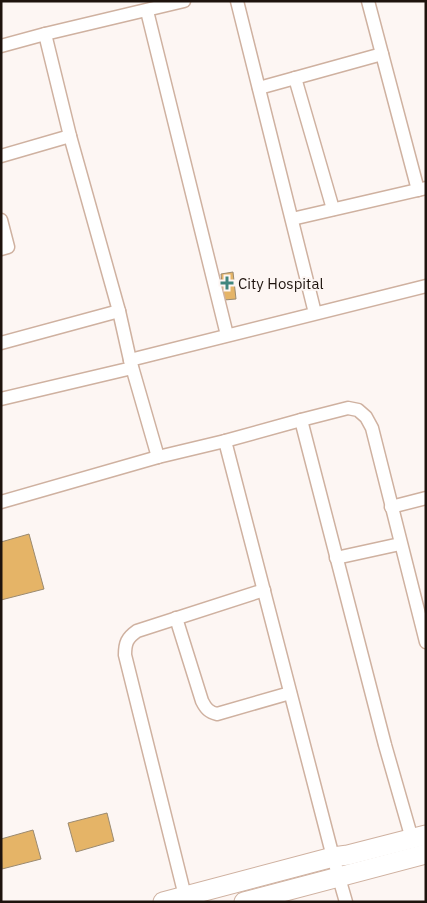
<svg xmlns="http://www.w3.org/2000/svg" width="427" height="903" viewBox="0 0 427 903" font-family="'IBM Plex Sans',sans-serif">
  <style>
    .building { fill: #e5b467; stroke: #9b8a70 }
    .lines { fill: none; stroke-linecap: round; stroke-linejoin: round }
    .street-casing { stroke: #cfb1a0; stroke-width: 15 }
    .secondary-casing { stroke: #cfb1a0; stroke-width: 21 }
    .street { stroke: #fff; stroke-width: 12 }
    .secondary { stroke: #fff; stroke-width: 19 }
    .poi-dot { fill: #40867e; stroke: #fdf6f3; stroke-width: 2 }
    .labels { text-anchor: middle; dominant-baseline: central; stroke-width: 4; stroke-linejoin: round; paint-order: stroke }
    .poi-label { font-size: 15px; fill: #1e130d; stroke: #fdf6f3; text-anchor: start }
  </style>
  <rect width="100%" height="100%" fill="#fdf6f3"/>
  <g class="building">
    <path d="M233,272l3,27 -12,1 -3,-26z"/>
    <path d="M29,534l15,55 -43,11v-58z"/>
    <path d="M107,813l7,28 -38,11 -8,-29z"/>
    <path d="M33,830l8,29 -39,10 -1,-30z"/>
  </g>
  <g class="lines">
    <g class="street-casing">
      <g id="street">
        <path d="M237,1l78,312"/>
        <path d="M368,1l50,189"/>
        <path d="M147,11l80,324"/>
        <path d="M45,34l25,102 49,175 11,49 28,97"/>
        <path d="M1,46l44,-12 139,-33"/>
        <path d="M295,78l38,131"/>
        <path d="M259,88l123,-34"/>
        <path d="M1,156l69,-20"/>
        <path d="M292,219l134,-31"/>
        <path d="M1,220l7,27 -7,2"/>
        <path d="M1,343l118,-32"/>
        <path d="M130,360l296,-74"/>
        <path d="M1,399l131,-31"/>
        <path d="M301,420l84,325 27,94"/>
        <path d="M225,441l108,416 13,45"/>
        <path d="M1,502l157,-45 67,-16 76,-21 47,-12 10,2 8,7 6,11 54,214"/>
        <path d="M391,507l35,-9"/>
        <path d="M336,558l64,-14"/>
        <path d="M176,618l26,83c4,8 7,11 15,13l73,-21"/>
        <path d="M185,896l-60,-241c0,-12 2,-17 12,-24l127,-41"/>
      </g>
    </g>
    <g class="secondary-casing">
      <g id="secondary">
        <path d="M163,902l170,-45 15,-2 78,-20"/>
        <path d="M244,902l182,-48"/>
      </g>
    </g>
    <use href="#street" class="street"/>
    <use href="#secondary" class="secondary"/>
  </g>
  <path class="poi-dot" d="M224.5 275.5h5v5h5v5h-5v5h-5v-5h-5v-5h5z"/>
  <g class="labels">
    <g class="poi-label">
      <text x="238" y="283">City Hospital</text>
    </g>
  </g>
  <rect width="427" height="903" fill="none" stroke="#1e130d" stroke-width="5"/>
</svg>
